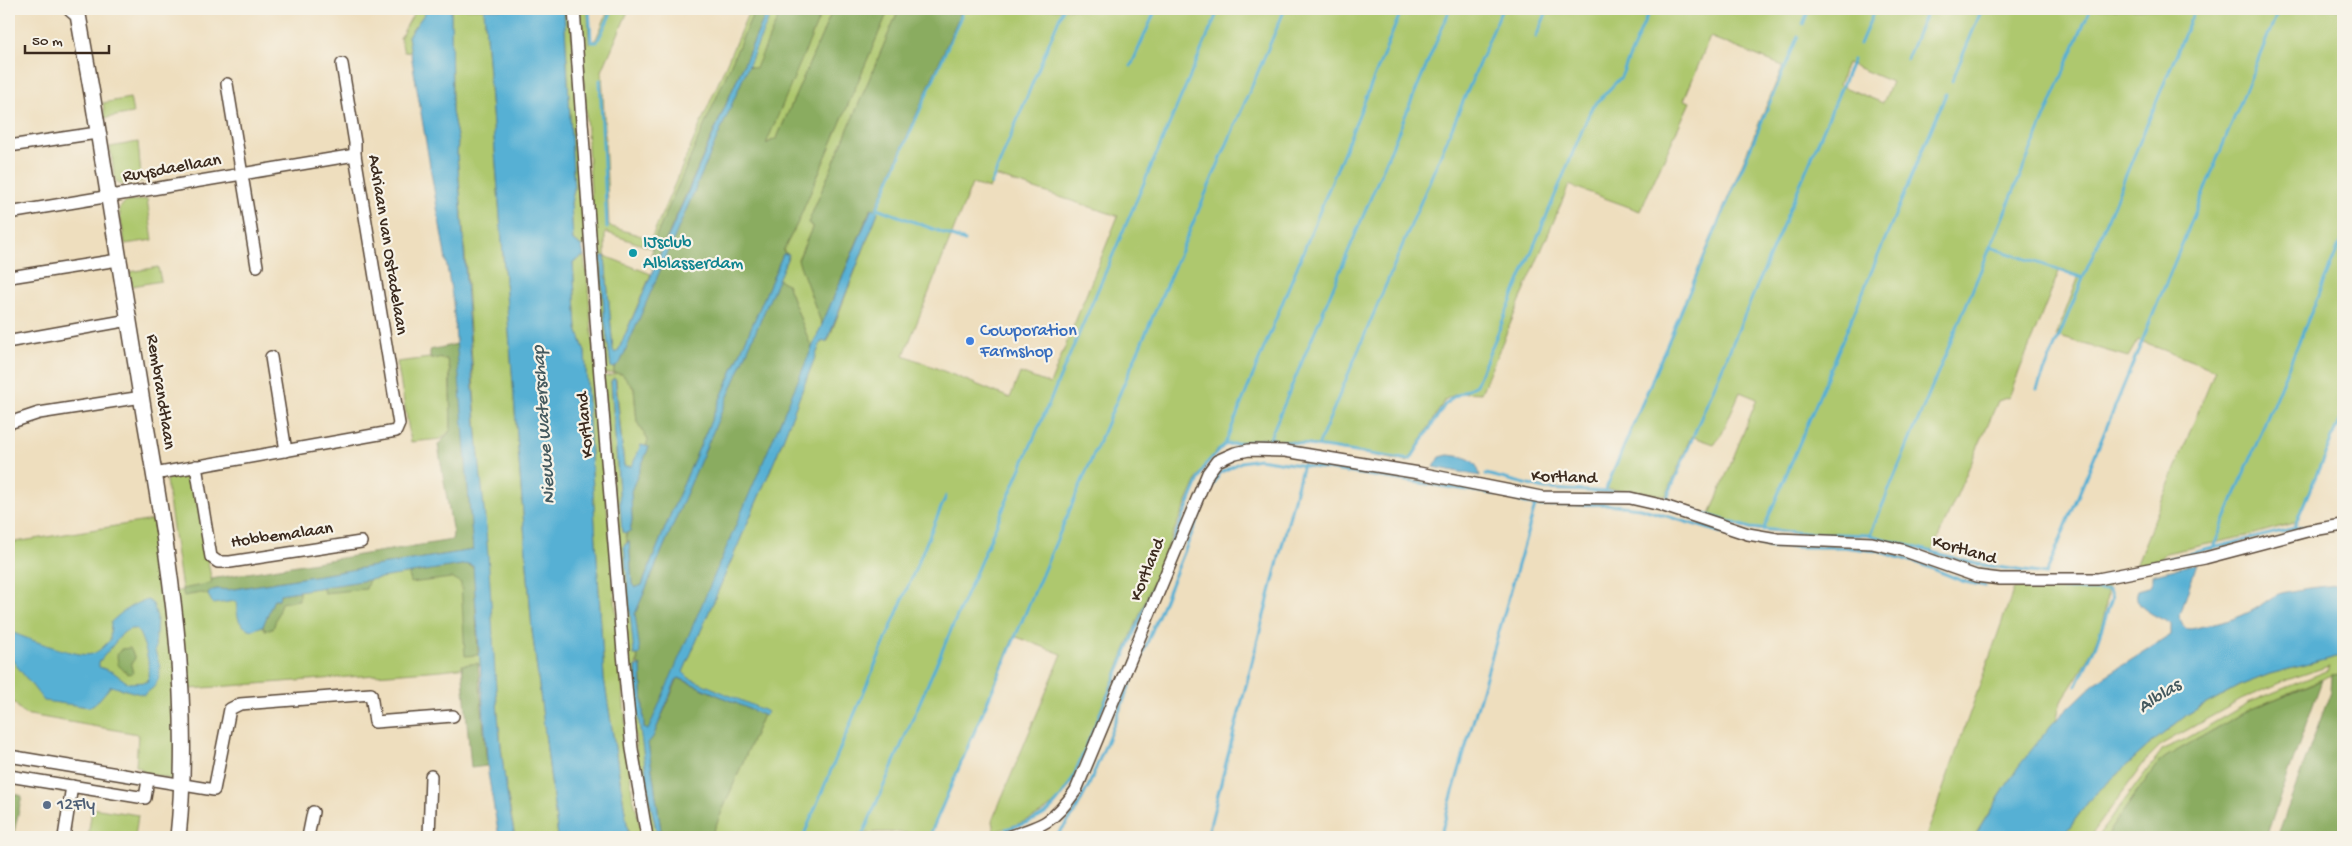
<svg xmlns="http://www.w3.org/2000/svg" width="2352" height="846" viewBox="0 0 2352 846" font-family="'Gochi Hand',sans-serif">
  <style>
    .green { fill: #aec86e; stroke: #747946; fill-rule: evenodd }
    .forest { fill: #8aac61; stroke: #626b40 }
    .water { fill: #56b0d4; stroke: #486d79; fill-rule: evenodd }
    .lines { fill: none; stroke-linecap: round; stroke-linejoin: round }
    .stream { stroke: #56b0d4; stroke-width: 3 }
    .minor-casing { stroke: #564536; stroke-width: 14 }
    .tertiary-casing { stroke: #564536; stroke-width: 18 }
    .minor { stroke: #fff; stroke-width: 11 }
    .tertiary { stroke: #fff; stroke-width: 15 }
    .culture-dot { fill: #0f9aa8; stroke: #f7f3e8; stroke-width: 2 }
    .shop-dot { fill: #3f7fe0; stroke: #f7f3e8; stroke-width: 2 }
    .service-dot { fill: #5c6f8a; stroke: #f7f3e8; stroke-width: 2 }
    .labels { text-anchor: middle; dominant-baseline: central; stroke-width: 4.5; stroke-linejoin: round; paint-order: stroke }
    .street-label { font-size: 18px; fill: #3b2a1e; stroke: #f7f3e8 }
    .culture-label { font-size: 18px; fill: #0d838f; stroke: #f7f3e8; text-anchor: start }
    .shop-label { font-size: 18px; fill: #366cbe; stroke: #f7f3e8; text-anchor: start }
    .service-label { font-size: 18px; fill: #4e5e75; stroke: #f7f3e8; text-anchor: start }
    .water-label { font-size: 19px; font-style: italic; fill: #44595e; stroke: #f7f3e8 }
  </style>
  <rect width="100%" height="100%" fill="#f7f3e8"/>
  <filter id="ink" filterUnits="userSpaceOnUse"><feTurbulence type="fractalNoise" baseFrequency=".02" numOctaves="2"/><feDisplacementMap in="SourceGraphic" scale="10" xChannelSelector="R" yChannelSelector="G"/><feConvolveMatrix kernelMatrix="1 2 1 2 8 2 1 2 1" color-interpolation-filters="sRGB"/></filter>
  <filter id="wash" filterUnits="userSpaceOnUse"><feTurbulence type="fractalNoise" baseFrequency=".0096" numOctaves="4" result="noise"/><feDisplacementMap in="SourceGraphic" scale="20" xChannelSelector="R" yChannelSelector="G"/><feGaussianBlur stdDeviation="1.12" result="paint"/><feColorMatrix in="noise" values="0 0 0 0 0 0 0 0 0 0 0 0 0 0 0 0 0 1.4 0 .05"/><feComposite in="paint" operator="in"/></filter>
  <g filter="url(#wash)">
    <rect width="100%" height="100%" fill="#eedebe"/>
    <g class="green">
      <path d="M416,9h9v4l-17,23 3,15 -7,1 -4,-14z"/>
      <path d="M451,9h33l48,621 26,207h-43l-11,-62 -11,-111 -52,6 -265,20 3,86 -5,-1 -1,5 -32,-9v-3l-5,-2 2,-32 -114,-20 -15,-17v-154l144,-23 12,74 31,-7 -14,2 -16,-109 3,-3 18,-5 5,3 20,108 274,-45c-13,-127 -17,-255 -29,-383l1,-14 -6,-29z"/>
      <path d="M564,9h6l15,205v30l-3,2 -9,-5 -2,-38 3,-14z"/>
      <path d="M579,9h9l1,35 7,-5 13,-30h20l-27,62 7,155 42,13 99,-230h5l-104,239 -46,-16v24l46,18 -33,77 -3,2 -2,-3 -8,-93 -4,-1 3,59 7,51 3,2v5l8,1 12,15 3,33 11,18 -2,6 -5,-1 -9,22 -8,-1 -8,-87 -3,-1 -2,3 11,151 4,1 1,9 -3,4 14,109c-7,29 1,61 5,91 3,31 7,61 15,91h-7l-14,-78 -34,-382 11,-2v-2l-11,1z"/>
      <path d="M773,9h9l-26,60 -8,-3z"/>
      <path d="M823,9h10l-56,129 -12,6z"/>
      <path d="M889,9h10l-91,214 5,3 -15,33 24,66 -10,24 -25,-65 -9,-5 11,-24 -6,-4 14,-27z"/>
      <path d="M962,9h1381v402l-46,111 -46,13 -85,18 -8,9 -22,3 79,-195 -77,-30 -10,17 -72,-21 23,-60 -19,-7 -51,128 -11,4 -66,151 -60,-16 -61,-1 -63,-6 -38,-14 47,-116 -17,-7 -19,43 -7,9 -23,-8 -25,60 -32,-6 -28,-1 177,-423 -73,-29 -26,63 6,2 -50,109 -71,-26 -88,208c-13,-1 -25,-1 -36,7l-37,62 -116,-21 -30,-3 -36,7 -10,6 -17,24 -22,49 -108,263c-22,29 -42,34 -75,45l-2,-11 70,-167 -48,-18 -84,199c-28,-2 -55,-6 -82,2h-137l52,-122 2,1 -76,-38 -6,-6 93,-215 45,-115 7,-1 50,-129 -3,-2zM1847,63l45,19 -9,21 -44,-18zM995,176l123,40 -68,168 -30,-11 -10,25 -106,-43 68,-171 17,5z"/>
      <path d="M130,98l3,15 -28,5 -2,-15z"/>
      <path d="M138,142l3,34 3,5 -23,4 -6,-5 -5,-33z"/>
      <path d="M147,199l6,41 -28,4 -6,-35 6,-7z"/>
      <path d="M584,256l4,29 41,477 3,31 11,44h-14l-25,-159 -19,-326 -8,-23 -4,-67z"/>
      <path d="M158,267l3,14 -29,5 -2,-14z"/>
      <path d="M430,358l17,1 2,2 2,69 -10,9 -30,3 -14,-80z"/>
      <path d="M2107,585c1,45 -21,79 -45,115 -4,7 -3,16 -7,21 -29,38 -57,75 -81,116h-48l88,-249 32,2z"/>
      <path d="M2343,655v19l-11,1 -83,35 -83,47 -8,7 -53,73h-8l66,-88 21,-9 64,-37 81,-33v-4l-42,14 -46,20 -79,44 -16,16 -56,77h-28l30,-40 56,-51 40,-32 51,-28 31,-12z"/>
      <path d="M92,808l46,7 -3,22h-47z"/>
    </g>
    <g class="forest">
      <path d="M755,9h13l-115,260 3,-13 -5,-2 2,-5 -2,-1z"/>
      <path d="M782,9h41l-57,135 11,-6 56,-129h56l-92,215 -14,27 4,3h-4l-112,259 -29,72 -7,3 -3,-4 -3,-43 -2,1 -1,-9 4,-2 2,-11 -1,-29 18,-44 -3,-1 2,-6 -11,-18 -3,-34 -12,-14 -8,-1v-5l7,-7 127,-295 8,2z"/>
      <path d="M899,9h63l-87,201 -4,-2 -49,117 -24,-65 15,-34 -5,-3z"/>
      <path d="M778,279l9,5 25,65 -161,377 -4,5 -3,-3 -3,-62 -3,-1 -3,-51z"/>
      <path d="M457,344l16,206 -245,40 -11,-1 -7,2 -2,4 -6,-2 -18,3 -2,-7 30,-6 -1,-4 241,-39 1,-6 -15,-89 13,-15 -1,-62 -3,-9 -17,-1v-8z"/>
      <path d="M468,564l6,5 4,86 -13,1 -4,-73 -9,-5 -42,5 -1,-10z"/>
      <path d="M369,579l-3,10 -42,4 -2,-6z"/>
      <path d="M299,591v9l-18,3 -8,26 -8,1 -2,-4 11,-27h5v-5z"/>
      <path d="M130,648l5,10 -4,7 2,8 -5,1 -10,-9 -1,-10 4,-6z"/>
      <path d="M478,663l9,103 -16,2 -9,-103z"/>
      <path d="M2343,674v163h-66l54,-146 1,-16z"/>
      <path d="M678,678l85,37 -52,122h-49l-14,-94 5,-6z"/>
      <path d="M2322,680l-56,157h-161l53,-74 8,-6 83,-47z"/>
      <path d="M9,792l13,4 -9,41h-4z"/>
    </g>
    <g class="water">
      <path d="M425,9h26l1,103 6,29 -1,14c7,78 10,156 16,234 4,56 11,111 15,166 7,95 7,189 27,282h-16l-11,-64 -15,-207 -5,-2 -188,30 -1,5h-5l-11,27 -11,4c-16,-5 -14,-14 -16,-29l-23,3 -5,-9 2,-4 7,-2 11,1 245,-40 -20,-248 -45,-266 17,-23z"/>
      <path d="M484,9h80l10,180 -3,14 2,38 9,5 2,10 -11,6 4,67 8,23 19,326 25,159h-71l-26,-207z"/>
      <path d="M768,9h5l-152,352 -7,7 -3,-1 -7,-52 -3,-59h4l8,94 2,3 3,-2z"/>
      <path d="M872,208l6,4 -51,129 -6,1 -45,115 -93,215 6,6 79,34 -3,4 -86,-38 -3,2 -23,57 -5,6 14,94h-4l-7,-30 -13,-91 -2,-50h5l3,62 4,2z"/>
      <path d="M783,254h6l-154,360 5,38 -1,3h-5l-10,-109 5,-5 3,43 3,4 7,-3 29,-72z"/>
      <path d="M615,378l9,88h8l9,-21 8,2 -18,44 1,29 -2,11 -4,2 -4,-1 -11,-151z"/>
      <path d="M1448,455c17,2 28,2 32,21l-46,-9 6,-10z"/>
      <path d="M2197,563l-17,52c2,19 10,14 24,11 18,-3 35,-8 51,-17 10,-6 16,-13 27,-16 20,-5 41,-6 61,-9v71l-73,19 -31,12 -51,28 -40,32 -56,51 -30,40h-88l44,-70 34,-43 44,-42 75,-47v-11c-11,-7 -41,-16 -33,-34l11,-3 3,-5v-7z"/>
      <path d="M148,600l5,4 4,13 -2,34 5,15 -1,12 -5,9 -10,8 -33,-9 -14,16 -8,5 -45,-6 -35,-45v-25c13,6 72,28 83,23 7,-2 13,-9 18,-14l1,-18c12,-11 22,-19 37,-22zM130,629h7c7,13 16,39 10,53l-19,1 -15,-11 -14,-5v-5l24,-29z"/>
    </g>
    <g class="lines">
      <g class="stream">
        <path d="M589,9l2,33h6l16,-33"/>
        <path d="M1803,24l6,-15"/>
        <path d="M1536,37l12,-28"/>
        <path d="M1860,44l15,-35"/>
        <path d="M1907,59l21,-50"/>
        <path d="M1131,66l25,-57"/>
        <path d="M600,80l7,148"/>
        <path d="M1952,81l30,-72"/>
        <path d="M991,184l72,-175"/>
        <path d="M877,208l88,33"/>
        <path d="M874,215l90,-206"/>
        <path d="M1990,247l93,31"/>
        <path d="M2037,389l158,-380"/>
        <path d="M1270,438l180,-429"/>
        <path d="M1282,441l128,19 34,-54 8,-8 24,-13 115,-276 30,-32 29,-68"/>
        <path d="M1225,444l177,-435"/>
        <path d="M1318,446l184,-437"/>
        <path d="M1486,474l59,15 91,4 114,35 54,5 66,2 106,29 70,10"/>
        <path d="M1605,491l193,-455"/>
        <path d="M1666,500l187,-440"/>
        <path d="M2294,527l49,-115"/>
        <path d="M1763,530l183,-436"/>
        <path d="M1870,535l220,-526"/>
        <path d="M2213,548l130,-312"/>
        <path d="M2151,563l152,-37"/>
        <path d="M2046,574l233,-565"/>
        <path d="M2035,589l74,1 3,8 -16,47 -20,41"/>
        <path d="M1006,829c38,-11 45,-14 66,-49l133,-315 19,-20 50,-6"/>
        <path d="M930,835l355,-826"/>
        <path d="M803,837l143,-341"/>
        <path d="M858,837l5,-3 356,-825"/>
        <path d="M1060,837l-2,-3 16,-20 15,-29 119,-291 12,-21 21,-11 18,-3 242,36 34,11 70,-2 35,4 129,39h74l34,4 44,13 44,18 20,4"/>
        <path d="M1207,837l96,-373"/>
        <path d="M1440,837l95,-331"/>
      </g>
    </g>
  </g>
  <g filter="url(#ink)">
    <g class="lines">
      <g class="minor-casing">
        <g id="minor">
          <path d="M574,9l26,367 24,288 8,85 15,88"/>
          <path d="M227,84l30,182"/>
          <path d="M9,146l88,-13"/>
          <path d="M9,213l346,-58"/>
          <path d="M10,277l108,-17"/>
          <path d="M12,341l117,-21"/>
          <path d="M271,357l15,94"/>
          <path d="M9,423l30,-10 103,-16"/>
          <path d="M196,466l15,91 7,5h12l131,-20"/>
          <path d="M154,474l242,-43 3,-7 -44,-269v-12l-13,-79"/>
          <path d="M9,756l205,34 16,-81 10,-5 131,-10 4,28 78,-6"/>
          <path d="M9,776l136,22 3,-18"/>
          <path d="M64,837l8,-51"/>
          <path d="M308,837l5,-25"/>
          <path d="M429,837l2,-61"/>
          <path d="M1007,837c36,-11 47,-15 69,-47l132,-317 9,-12 18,-8 14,-3 36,1 134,22 122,24 89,1 31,7 87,29 29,5 95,4 30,7 74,26 24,3h98l107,-21 102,-27 36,-6"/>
        </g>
      </g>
      <g class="tertiary-casing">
        <path id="tertiary" d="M71,9l7,6 14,79c18,107 35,214 52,320 24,140 49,281 34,423"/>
      </g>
      <use href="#minor" class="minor"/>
      <use href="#tertiary" class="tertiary"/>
    </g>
  </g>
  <circle class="culture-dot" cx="633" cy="253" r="5"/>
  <circle class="shop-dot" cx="970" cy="341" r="5"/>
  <circle class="service-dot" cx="47" cy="805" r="5"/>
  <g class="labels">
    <g class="street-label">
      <text transform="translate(172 169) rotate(-10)">Ruysdaellaan</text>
      <text transform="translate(387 245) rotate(81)">Adriaan van Ostadelaan</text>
      <text transform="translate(160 392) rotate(81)">Rembrandtlaan</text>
      <text transform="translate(586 425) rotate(-95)">Kortland</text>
      <text transform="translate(1564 478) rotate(2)">Kortland</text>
      <text transform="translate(282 536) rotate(-8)">Hobbemalaan</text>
      <text transform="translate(1964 551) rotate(16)">Kortland</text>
      <text transform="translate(1148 570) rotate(-68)">Kortland</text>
    </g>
    <g class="culture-label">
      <text x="643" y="243">IJsclub<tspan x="643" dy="21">Alblasserdam</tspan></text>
    </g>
    <g class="shop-label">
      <text x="980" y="331">Cowporation<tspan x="980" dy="21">Farmshop</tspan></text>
    </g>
    <g class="service-label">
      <text x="57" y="805">12Fly</text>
    </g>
    <g class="water-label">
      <text transform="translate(545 425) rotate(-94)">Nieuwe Waterschap</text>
      <text transform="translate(2160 697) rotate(-33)">Alblas</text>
    </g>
  </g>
  <rect width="2352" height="846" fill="none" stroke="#f7f3e8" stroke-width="30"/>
  <path d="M25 45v8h84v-8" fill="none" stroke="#3b2a1e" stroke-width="2.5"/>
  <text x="32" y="45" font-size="15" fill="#3b2a1e" stroke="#f7f3e8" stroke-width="4" paint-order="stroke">50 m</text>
</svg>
